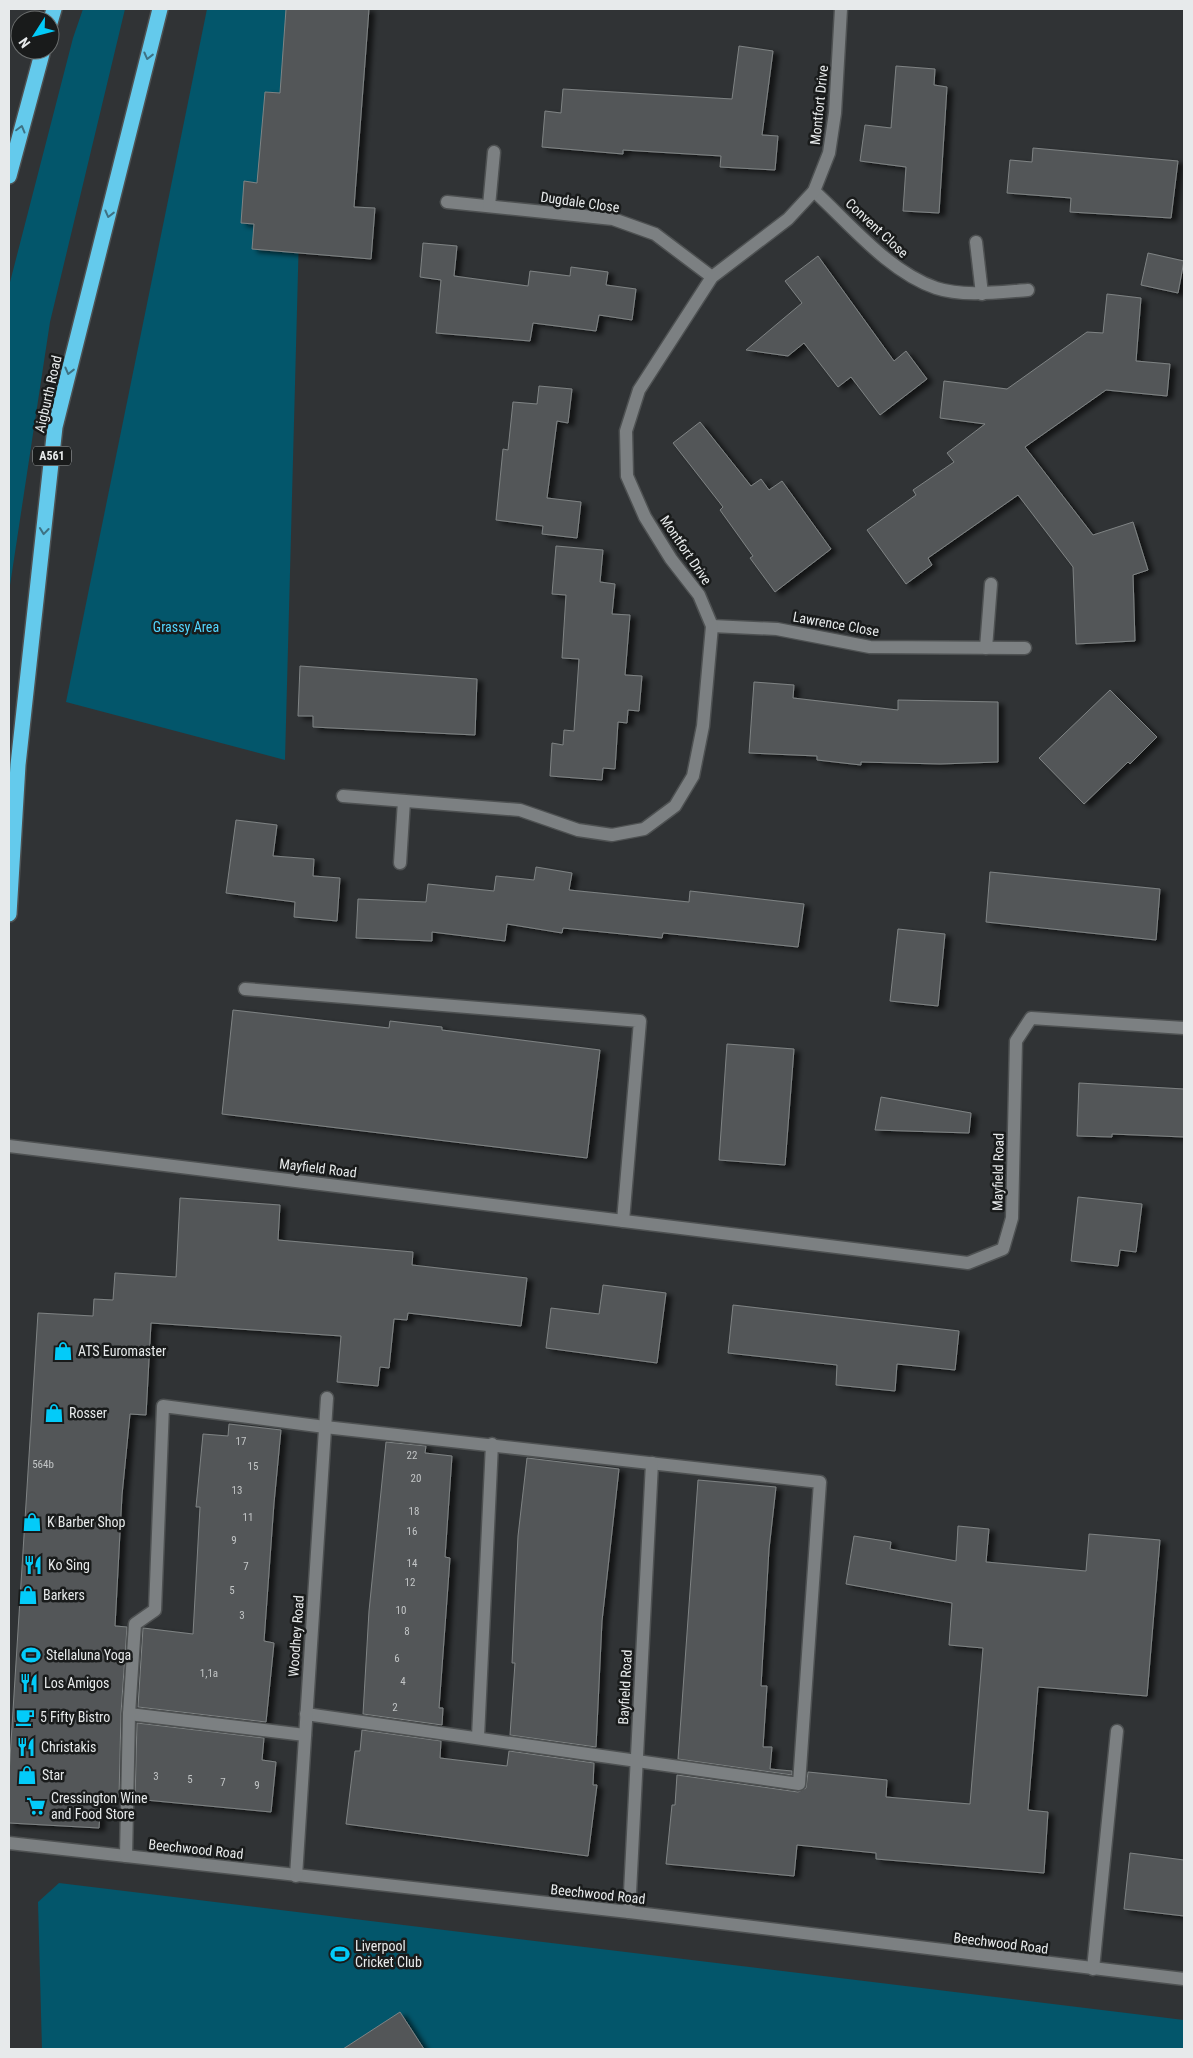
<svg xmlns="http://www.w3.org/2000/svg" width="1193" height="2058" viewBox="0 0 1193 2058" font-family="'Roboto Condensed',sans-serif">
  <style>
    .green { fill: #03566b }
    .building { fill: #535758; stroke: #7f8384; filter: url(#shadow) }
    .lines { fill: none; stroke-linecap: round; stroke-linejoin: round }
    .minor-casing { stroke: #4e5152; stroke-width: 15 }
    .highway-casing { stroke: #4e5152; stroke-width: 18 }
    .minor { stroke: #7c8082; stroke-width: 12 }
    .highway { stroke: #64caec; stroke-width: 15 }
    .oneway { stroke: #3e7284 }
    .labels { text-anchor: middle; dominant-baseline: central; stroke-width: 5; stroke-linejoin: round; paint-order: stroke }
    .number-label { font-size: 11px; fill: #c2c5c6 }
    .shield { fill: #191b1b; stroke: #a9acad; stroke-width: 1 }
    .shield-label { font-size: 12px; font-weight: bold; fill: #e7eaeb }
    .street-label { font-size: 14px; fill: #e7eaeb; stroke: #191b1b }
    .park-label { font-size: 14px; fill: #53d6ff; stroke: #191b1b }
    .poi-label { font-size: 14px; fill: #e7eaeb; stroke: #191b1b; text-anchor: start }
  </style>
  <defs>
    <filter id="shadow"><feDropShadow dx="5.5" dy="3" stdDeviation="2.5" flood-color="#0009"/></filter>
  </defs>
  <rect width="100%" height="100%" fill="#303335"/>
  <g class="green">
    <path d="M83,9h42l-75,313 -41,270v-306l64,-248z"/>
    <path d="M207,9h98l-20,751 -219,-58z"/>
    <path d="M59,1883l1125,137v29h-1142l-4,-147z"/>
  </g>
  <g class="building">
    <path d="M286,9h83l-15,198 21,1 -4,51 -119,-10 2,-25 -13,-1 3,-42 13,2 8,-91 15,1z"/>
    <path d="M739,46l34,5 -11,84 16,1 -3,34 -55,-3 1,-11 -98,-6v4l-81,-7 3,-36 16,2 2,-24 169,10z"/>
    <path d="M896,66l39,3 -1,16 13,2 -8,126 -36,-2 3,-44 -46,-6 5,-36 26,3z"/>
    <path d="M1033,148l145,13 -7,57 -101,-6 1,-14 -64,-5 3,-33 22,2z"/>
    <path d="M423,243l34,3 -3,30 74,10 2,-15 40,5 1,-9 37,5 -2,13 30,4 -4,31 -33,-5 -3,16 -63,-8 -3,18 -94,-8 5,-53 -21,-3z"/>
    <path d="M1148,253l36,8 -6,32 -37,-8z"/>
    <path d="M818,256l76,105 12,-10 21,28 -47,36 -29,-38 -13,10 -34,-44 -16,13 -42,-6 56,-47 -17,-22z"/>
    <path d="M1107,294l34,4 -5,63 34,3 -3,32 -61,-6 -81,57 68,88 40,-13 15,48 -15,5 2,66 -59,3 -3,-77 -55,-72 -90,63 4,7 -26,19 -39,-54 49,-35 -3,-5 41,-28 -7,-9 38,-29 -45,-6 4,-37 63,8 80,-57 16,1z"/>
    <path d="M539,386l33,3 -4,34 -11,-2 -10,77 34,4 -4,36 -35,-4 1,-8 -47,-6 7,-71 5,1 5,-48 24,2z"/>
    <path d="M700,422l51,64 10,-7 8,11 13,-9 49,68 -56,43 -25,-34 3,-2 -33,-46 3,-3 -50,-64z"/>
    <path d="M556,546l47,4 -3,32 15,2 -3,30 18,1 -5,60 17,1 -3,35 -11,-1 -1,13 -9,-1 -3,47 -12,-1 -1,12 -52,-4 2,-33 11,2 1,-15 10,1 5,-72 -17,-1 4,-63 -14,-1z"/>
    <path d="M300,666l177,13 -2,56 -162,-8v-11h-15z"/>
    <path d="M754,682l40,3 -1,13 105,12v-10l100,2v60l-58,2 -79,-2v3l-44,-5v-4l-68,-3z"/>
    <path d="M1110,690l47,47 -27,27 -2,-2 -44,42 -45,-46z"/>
    <path d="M236,820l41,5 -4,31 41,3 -1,17 27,2 -3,43 -43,-4 1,-15 -69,-9z"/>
    <path d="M536,867l36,6 -3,17 120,12 1,-11 114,13 -6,43 -135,-14 -1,5 -99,-10 -1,5 -55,-9 -2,17 -73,-9v9l-76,-3 2,-39 68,3 2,-18 66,7 2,-15 38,4z"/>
    <path d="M990,872l170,17 -4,51 -170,-18z"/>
    <path d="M898,929l47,5 -7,72 -48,-5z"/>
    <path d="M233,1010l156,18 1,-7 25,3 27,3v3l158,20 -13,108 -365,-44z"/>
    <path d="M727,1044l67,5 -9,116 -66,-5z"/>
    <path d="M1079,1083l105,6v48l-72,-3v3l-35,-1z"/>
    <path d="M881,1097l90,16 -2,20 -94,-3z"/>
    <path d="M1078,1197l64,7 -6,48 -16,-2 -2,16 -47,-5z"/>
    <path d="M180,1198l100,7 -2,35 135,12 -1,13 115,13 -6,48 -113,-13 -1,7 -13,-1 -5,49 -9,-1 -2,19 -41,-4 4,-46 -190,-13 -5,92 -16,-1 -8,81 -7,131 12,1 -6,86 -2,84 -18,-1 -2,32 -90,-5v-49l29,-461 55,3 1,-17 19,1 2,-27 61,4z"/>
    <path d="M603,1285l63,8 -9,70 -111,-15 5,-40 48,6z"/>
    <path d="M733,1305l226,26 -4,39 -58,-6 -2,27 -59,-6 1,-20 -109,-12z"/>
    <path d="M229,1424l52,6 -7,73 -10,138 10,2 -8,79 -128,-15 5,-79 50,6 7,-127h-4l7,-73 25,2z"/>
    <path d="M386,1442l40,4 -1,7 27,3 -7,101 5,1 -11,150h4l-1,17 -79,-11 6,-103z"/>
    <path d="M527,1458l92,11 -17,152 -6,126 -86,-12 5,-72h-3l6,-127z"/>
    <path d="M698,1480l78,7 -7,62 -8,137h6l-4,61h9l-2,22 22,2v4l-114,-16z"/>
    <path d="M958,1526l31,3 -3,33 100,9 3,-37 71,6 -13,156 -109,-9 -10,123 20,2 -4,61 -168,-14v-6l-79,-8 -3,31 -128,-12 6,-59h3l2,-30 121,17 8,-4 2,-16 79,8 -1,17 84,7 13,-156 -34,-3 3,-42 -106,-19 8,-48 37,6 -1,7 66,12z"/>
    <path d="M137,1723l127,15 -2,22 14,2 -5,50 -136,-13z"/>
    <path d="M362,1730l79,11 -1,17 67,8 2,-15 85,12 -1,22h4l-9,71 -242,-32 9,-73h5z"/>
    <path d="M1130,1853l54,7v56l-60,-7z"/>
    <path d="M400,2012l24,37h-81z"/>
  </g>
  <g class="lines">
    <g class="minor-casing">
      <g id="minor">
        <path d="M814,191c36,33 75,81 122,97 27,9 64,4 92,2"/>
        <path d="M447,202l166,17 42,15 57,43"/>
        <path d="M489,206l5,-54"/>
        <path d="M976,242l6,52"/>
        <path d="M712,626l65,3 93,18 155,1"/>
        <path d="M986,648l5,-64"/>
        <path d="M343,796l177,14 58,20 34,5 32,-6 31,-23 18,-30 10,-50 9,-100 -13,-31 -28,-36 -26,-42 -18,-41 -1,-45 13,-41 73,-113 76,-58 26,-28 15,-38 6,-40 6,-104"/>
        <path d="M400,863l4,-62"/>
        <path d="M245,989l395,32 -17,200"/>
        <path d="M9,1146l959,117 35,-14 9,-31 4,-177 15,-23 153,10"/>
        <path d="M129,1714l176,21"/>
        <path d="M478,1737l14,-293"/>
        <path d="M9,1843l620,69 555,67"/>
        <path d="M126,1856l3,-142 6,-90 20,-14 8,-204 162,21 495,55 -21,302 -493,-70"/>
        <path d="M296,1876l31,-478"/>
        <path d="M629,1912l23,-449"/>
        <path d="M1093,1969l24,-238"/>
      </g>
    </g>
    <g class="highway-casing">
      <g id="highway">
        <path d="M50,23l4,-14"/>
        <path d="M9,176l34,-126"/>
        <path d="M9,914l9,-149 37,-338 105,-418"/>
      </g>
    </g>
    <use href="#minor" class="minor"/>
    <use href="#highway" class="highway"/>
  </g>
  <defs><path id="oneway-chevron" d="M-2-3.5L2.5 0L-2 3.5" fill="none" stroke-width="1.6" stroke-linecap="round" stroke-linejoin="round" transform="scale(1.25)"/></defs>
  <g class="oneway">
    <use href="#oneway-chevron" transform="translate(148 56) rotate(104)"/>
    <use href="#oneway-chevron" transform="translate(21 129) rotate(-75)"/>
    <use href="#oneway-chevron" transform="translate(109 214) rotate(104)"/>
    <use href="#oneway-chevron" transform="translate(69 371) rotate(104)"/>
    <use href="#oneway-chevron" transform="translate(44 531) rotate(96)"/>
  </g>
  <defs>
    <g id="shop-bare" transform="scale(1.5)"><path d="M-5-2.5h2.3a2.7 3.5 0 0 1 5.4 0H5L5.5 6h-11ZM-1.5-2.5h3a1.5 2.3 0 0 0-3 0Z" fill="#03cbf9" stroke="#191b1b" stroke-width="2.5" paint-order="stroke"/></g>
    <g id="restaurant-bare" transform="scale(1.5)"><path d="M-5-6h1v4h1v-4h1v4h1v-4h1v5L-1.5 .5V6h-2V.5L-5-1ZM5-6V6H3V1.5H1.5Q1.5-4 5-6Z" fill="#03cbf9" stroke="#191b1b" stroke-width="2.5" paint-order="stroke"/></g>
    <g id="stadium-bare" transform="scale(1.5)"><path d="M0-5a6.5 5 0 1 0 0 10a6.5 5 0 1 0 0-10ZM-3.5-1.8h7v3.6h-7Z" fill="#03cbf9" stroke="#191b1b" stroke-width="2.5" paint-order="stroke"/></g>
    <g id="cafe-bare" transform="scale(1.5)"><path d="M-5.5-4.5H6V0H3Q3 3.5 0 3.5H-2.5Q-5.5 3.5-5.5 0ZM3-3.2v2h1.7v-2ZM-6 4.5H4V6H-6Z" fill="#03cbf9" stroke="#191b1b" stroke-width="2.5" paint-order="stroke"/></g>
    <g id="supermarket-bare" transform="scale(1.5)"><path d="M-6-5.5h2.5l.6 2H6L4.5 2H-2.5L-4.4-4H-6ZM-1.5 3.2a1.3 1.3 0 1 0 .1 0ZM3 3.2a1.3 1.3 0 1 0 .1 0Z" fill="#03cbf9" stroke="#191b1b" stroke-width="2.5" paint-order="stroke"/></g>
  </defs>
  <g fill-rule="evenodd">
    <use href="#shop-bare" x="63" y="1351"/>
    <use href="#shop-bare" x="54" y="1413"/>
    <use href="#shop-bare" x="32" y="1522"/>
    <use href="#restaurant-bare" x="33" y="1565"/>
    <use href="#shop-bare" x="28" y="1595"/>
    <use href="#stadium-bare" x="31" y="1655"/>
    <use href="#restaurant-bare" x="29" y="1683"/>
    <use href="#cafe-bare" x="25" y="1717"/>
    <use href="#restaurant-bare" x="26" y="1747"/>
    <use href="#shop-bare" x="27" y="1775"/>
    <use href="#supermarket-bare" x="36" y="1806"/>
    <use href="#stadium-bare" x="340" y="1954"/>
  </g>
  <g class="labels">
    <g class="number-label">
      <text x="241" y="1441">17</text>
      <text x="412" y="1455">22</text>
      <text x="43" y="1464">564b</text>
      <text x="253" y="1466">15</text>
      <text x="416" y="1478">20</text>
      <text x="237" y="1490">13</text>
      <text x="414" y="1511">18</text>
      <text x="248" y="1517">11</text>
      <text x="412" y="1531">16</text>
      <text x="234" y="1540">9</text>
      <text x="412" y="1563">14</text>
      <text x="246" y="1566">7</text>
      <text x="410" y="1582">12</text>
      <text x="232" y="1590">5</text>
      <text x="401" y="1610">10</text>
      <text x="242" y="1615">3</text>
      <text x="407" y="1631">8</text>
      <text x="397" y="1658">6</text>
      <text x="209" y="1673">1,1a</text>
      <text x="403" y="1681">4</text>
      <text x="395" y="1707">2</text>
      <text x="156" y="1776">3</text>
      <text x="190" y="1779">5</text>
      <text x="223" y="1782">7</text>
      <text x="257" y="1785">9</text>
    </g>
    <rect class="shield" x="33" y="446.5" width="38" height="19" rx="4"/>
    <g class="shield-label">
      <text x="52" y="456">A561</text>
    </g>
    <g class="street-label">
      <text transform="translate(819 105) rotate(-84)">Montfort Drive</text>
      <text transform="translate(580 202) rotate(8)">Dugdale Close</text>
      <text transform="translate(877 228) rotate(43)">Convent Close</text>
      <text transform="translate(48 394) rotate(-77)">Aigburth Road</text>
      <text transform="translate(686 550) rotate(56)">Montfort Drive</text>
      <text transform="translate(836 624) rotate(10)">Lawrence Close</text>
      <text transform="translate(318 1168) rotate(7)">Mayfield Road</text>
      <text transform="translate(998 1172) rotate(-89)">Mayfield Road</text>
      <text transform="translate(296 1636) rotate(-86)">Woodhey Road</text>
      <text transform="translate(625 1687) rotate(-87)">Bayfield Road</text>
      <text transform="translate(196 1849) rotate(6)">Beechwood Road</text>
      <text transform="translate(598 1894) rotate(6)">Beechwood Road</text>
      <text transform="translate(1001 1943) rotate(7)">Beechwood Road</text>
    </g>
    <g class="park-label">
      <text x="186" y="627">Grassy Area</text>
    </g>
    <g class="poi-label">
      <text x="78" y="1351">ATS Euromaster</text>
      <text x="69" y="1413">Rosser</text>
      <text x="47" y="1522">K Barber Shop</text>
      <text x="48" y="1565">Ko Sing</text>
      <text x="43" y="1595">Barkers</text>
      <text x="46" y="1655">Stellaluna Yoga</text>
      <text x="44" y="1683">Los Amigos</text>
      <text x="40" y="1717">5 Fifty Bistro</text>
      <text x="41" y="1747">Christakis</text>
      <text x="42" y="1775">Star</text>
      <text x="51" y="1798">Cressington Wine<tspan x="51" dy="16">and Food Store</tspan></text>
      <text x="355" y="1946">Liverpool<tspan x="355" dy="16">Cricket Club</tspan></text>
    </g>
  </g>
  <rect width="1193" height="2058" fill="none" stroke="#e7eaeb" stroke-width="20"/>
  <g transform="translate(35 35) rotate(234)"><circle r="24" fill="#191b1b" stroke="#6b6e6e"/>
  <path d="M0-4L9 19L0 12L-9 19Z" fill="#03cbf9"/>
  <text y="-8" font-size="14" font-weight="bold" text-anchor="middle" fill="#e7eaeb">N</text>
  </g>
</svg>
